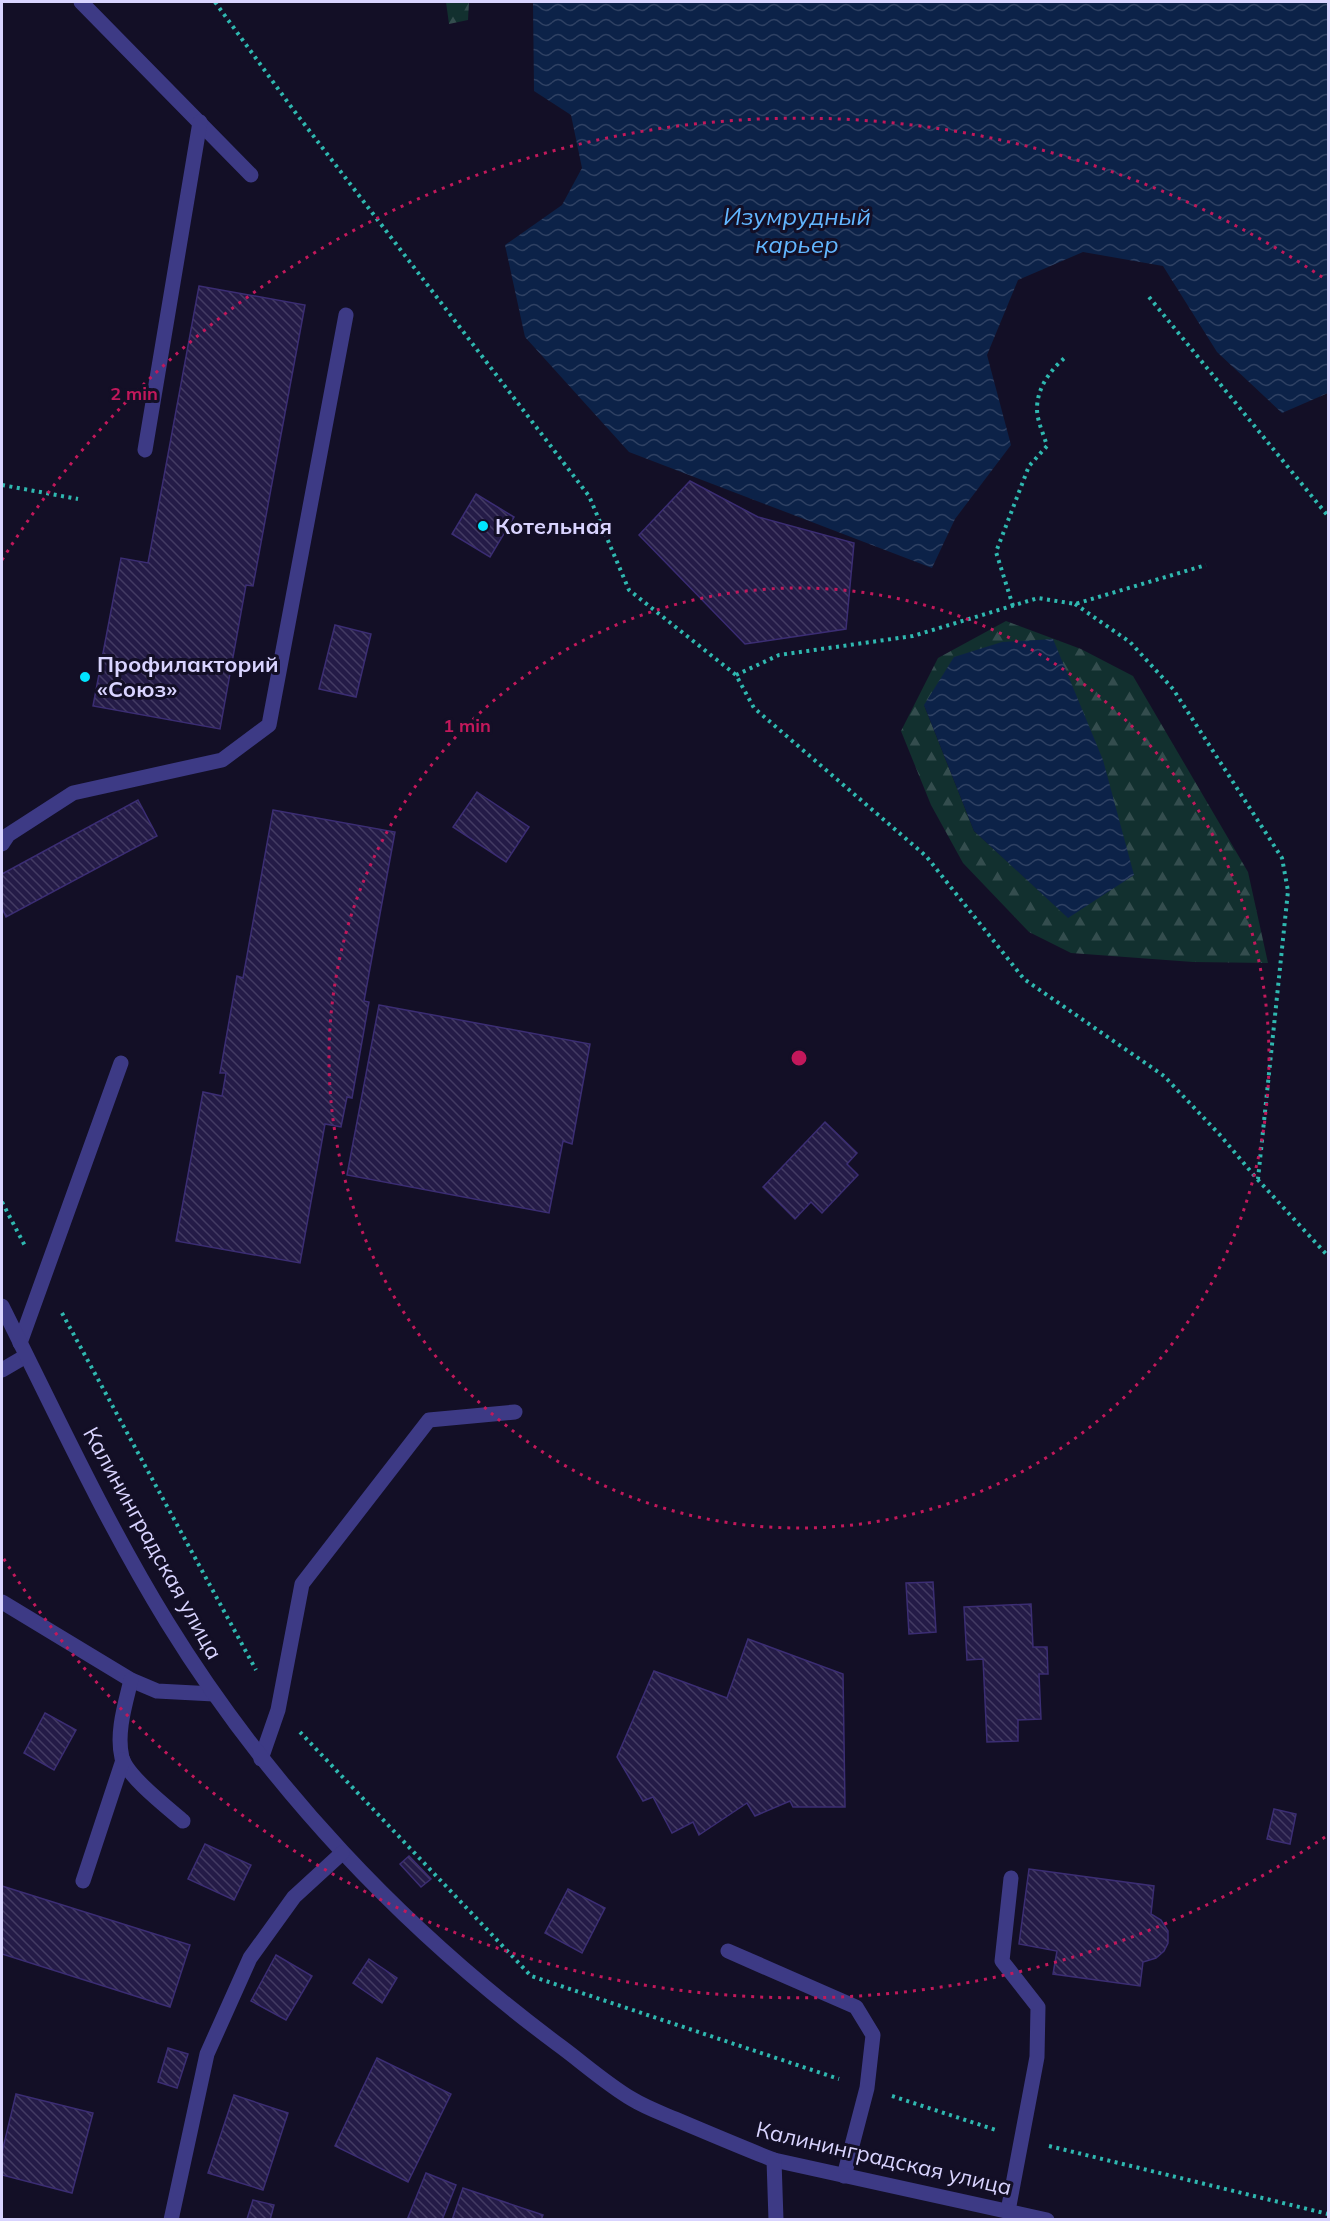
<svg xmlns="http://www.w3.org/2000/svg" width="1330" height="2221" viewBox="0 0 1330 2221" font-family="Mulish,sans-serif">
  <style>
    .forest { fill: url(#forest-firs); fill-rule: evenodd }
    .water { fill: url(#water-waves) }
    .building { fill: url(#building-back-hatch); stroke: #3b2d73; stroke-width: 1.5 }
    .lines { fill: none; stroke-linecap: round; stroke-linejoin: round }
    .path { stroke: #2fb8b0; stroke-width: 4; stroke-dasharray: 3 4.5; stroke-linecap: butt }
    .lane { stroke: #3d3a85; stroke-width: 15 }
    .street { stroke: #3d3a85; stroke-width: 15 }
    .ring { fill: none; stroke: #c2185b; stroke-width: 3; stroke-dasharray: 3 6 }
    .poi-dot { fill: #00e5ff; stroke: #130f26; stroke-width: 2 }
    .labels { text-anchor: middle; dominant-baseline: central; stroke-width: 6; stroke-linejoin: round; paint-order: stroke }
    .poi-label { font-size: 22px; font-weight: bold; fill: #d9d4ff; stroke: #130f26; text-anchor: start }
    .street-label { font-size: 22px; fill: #d9d4ff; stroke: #130f26 }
    .water-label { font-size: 24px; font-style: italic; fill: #62b6ff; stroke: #130f26 }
    .centre { fill: #c2185b; stroke: #130f26; stroke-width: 3 }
    .ring-label { font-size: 18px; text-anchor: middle; font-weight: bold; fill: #c2185b; stroke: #130f26; stroke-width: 6; stroke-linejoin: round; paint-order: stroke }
  </style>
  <defs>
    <pattern id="forest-firs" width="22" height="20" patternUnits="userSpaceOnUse" patternTransform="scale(1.5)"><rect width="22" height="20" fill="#12302f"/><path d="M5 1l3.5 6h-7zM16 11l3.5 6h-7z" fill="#344d4e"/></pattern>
    <pattern id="water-waves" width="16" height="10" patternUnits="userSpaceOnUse" patternTransform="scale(1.5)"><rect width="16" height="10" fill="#0c2248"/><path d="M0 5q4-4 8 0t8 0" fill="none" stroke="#2f4163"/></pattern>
    <pattern id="building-back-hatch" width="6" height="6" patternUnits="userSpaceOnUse" patternTransform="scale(1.5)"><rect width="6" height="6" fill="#241b47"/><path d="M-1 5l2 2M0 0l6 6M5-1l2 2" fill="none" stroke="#433b63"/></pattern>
  </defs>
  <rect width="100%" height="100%" fill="#130f26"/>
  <g class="forest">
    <path d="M446,2h23l-1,18 -19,4z"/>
    <path d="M1006,621l75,28 52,27 115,196 20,91 -75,-1 -122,-9 -42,-21 -66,-69 -32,-58 -30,-74 37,-73zM924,705l145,213 -95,-87z"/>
  </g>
  <g class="water">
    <path d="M533,2h795v391l-46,20 -65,-61 -54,-86 -80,-14 -65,28 -31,75 24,90 -56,74 -23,49 -303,-116 -104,-115 -20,-92 57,-40 20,-37 -11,-53 -37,-24z"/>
    <path d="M1053,639l50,121 31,115 -66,43 -94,-87 -50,-126 30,-48 48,-15z"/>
  </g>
  <g class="building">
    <path d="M199,286l106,19 -52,281 -7,-1 -26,144 -127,-23 28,-148 27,5z"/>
    <path d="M690,481l68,36 96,26 -8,86 -101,15 -106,-109z"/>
    <path d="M476,494l38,23 -24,40 -38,-23z"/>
    <path d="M335,625l36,9 -15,63 -37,-8z"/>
    <path d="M477,792l52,35 -23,35 -53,-35z"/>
    <path d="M138,800l19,36 -151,81 -4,-9v-34z"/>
    <path d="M273,810l122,22 -31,169 5,1 -17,96 -5,-1 -6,30 -16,-3 -25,139 -124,-22 27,-149 19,4 4,-23h-6l17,-97 6,2z"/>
    <path d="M379,1005l211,39 -18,100 -9,-3 -14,72 -202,-38z"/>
    <path d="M825,1122l32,31 -10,11 11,11 -36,38 -11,-11 -16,17 -32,-32z"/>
    <path d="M933,1582l3,50 -27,2 -3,-51z"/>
    <path d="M1031,1604l2,43h14l1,27h-9l2,45 -23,1v21l-31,1 -4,-83 -16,1 -3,-53z"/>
    <path d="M748,1639l95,35 2,133h-52l-3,-6 -35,15 -8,-13 -48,32 -6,-13 -21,11 -19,-36 -10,4 -26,-44 37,-86 73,27z"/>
    <path d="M45,1713l31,17 -22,40 -30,-17z"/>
    <path d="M1274,1809l22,5 -6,30 -23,-5z"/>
    <path d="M205,1844l46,21 -17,35 -46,-21z"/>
    <path d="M409,1856l22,23 -10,8 -21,-23z"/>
    <path d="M1029,1869l125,17 -3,28 10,6 7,11v12l-4,8 -8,7 -13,4 -3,24 -87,-12 4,-23 -38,-7z"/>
    <path d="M2,1886l188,59 -20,62 -168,-53z"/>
    <path d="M568,1889l37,19 -23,45 -37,-20z"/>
    <path d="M276,1955l36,21 -26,44 -35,-19z"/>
    <path d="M369,1959l28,19 -15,25 -29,-20z"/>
    <path d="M168,2048l20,6 -11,34 -19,-6z"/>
    <path d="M377,2058l74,36 -43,88 -73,-36z"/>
    <path d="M16,2094l77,19 -21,80 -70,-18v-23z"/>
    <path d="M234,2095l54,18 -25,77 -55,-17z"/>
    <path d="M426,2173l30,12 -14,35h-35z"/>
    <path d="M463,2188l80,27 -2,5h-89z"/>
    <path d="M253,2200l21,5 -4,15 -23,-1z"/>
  </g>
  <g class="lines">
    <g class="path">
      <path d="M215,2l77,106 297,388 40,94 107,85 18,33 172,148 98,123 140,97 56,59 38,45 70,76"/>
      <path d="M1149,297l179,219"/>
      <path d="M2,485l76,14"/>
      <path d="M1075,604l55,38 43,47 109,169 6,33 -30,288"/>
      <path d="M1013,606l-17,-54 33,-86 18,-20c-3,-11 -10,-25 -10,-37 0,-22 14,-40 30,-53"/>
      <path d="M736,675l43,-20 134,-19 125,-38 37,6 131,-39"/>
      <path d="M2,1202l23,44"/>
      <path d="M62,1313l194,357"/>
      <path d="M300,1732l231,244 308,103"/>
      <path d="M892,2096l104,34"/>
      <path d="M1049,2146l279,68"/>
    </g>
    <g class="lane">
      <path d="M81,2l170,173"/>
      <path d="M145,450l55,-328"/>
      <path d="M2,844l6,-9 65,-42 149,-33 47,-35 77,-410"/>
      <path d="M20,1343l101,-280"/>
      <path d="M2,1370l24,-14"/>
      <path d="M2,1602l129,78 26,11 57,3"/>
      <path d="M131,1680c-6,25 -15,53 -9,78 6,19 46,50 61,63"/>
      <path d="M261,1759l17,-49 24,-126 127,-164 86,-8"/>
      <path d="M83,1881l40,-121"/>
      <path d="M728,1951l128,56 17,28 -6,53 -23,88"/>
      <path d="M1008,2211l29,-154 1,-50 -36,-46 9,-83"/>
    </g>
    <g class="street">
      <path d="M2,1306c53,106 103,215 165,316 101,164 235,306 389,421 25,18 49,40 76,56 13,8 29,14 43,20 33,14 66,28 99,41l273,60"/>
      <path d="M774,2160l2,60"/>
      <path d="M171,2220l36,-166 43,-96 44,-61 48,-44"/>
    </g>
  </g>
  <g class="ring">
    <circle cx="799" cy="1058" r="470"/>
    <path d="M1325 1837A940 940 0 0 1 2 1556M2 560A940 940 0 0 1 1325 279"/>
  </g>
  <g class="poi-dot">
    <circle cx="483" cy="526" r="6"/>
    <circle cx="85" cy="677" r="6"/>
  </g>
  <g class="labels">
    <g class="poi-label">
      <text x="495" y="526">Котельная</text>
      <text x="97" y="664">Профилакторий<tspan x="97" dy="25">«Союз»</tspan></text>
    </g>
    <g class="street-label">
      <text transform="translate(153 1543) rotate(61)">Калининградская улица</text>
      <text transform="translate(884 2158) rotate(13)">Калининградская улица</text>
    </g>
    <g class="water-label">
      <text x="797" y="216">Изумрудный<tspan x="797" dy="28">карьер</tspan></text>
    </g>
  </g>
  <circle cx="799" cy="1058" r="9" class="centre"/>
  <g class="ring-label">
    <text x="134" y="400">2 min</text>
    <text x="467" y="732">1 min</text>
  </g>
  <rect width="1330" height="2221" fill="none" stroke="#d9d4ff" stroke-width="6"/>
</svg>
